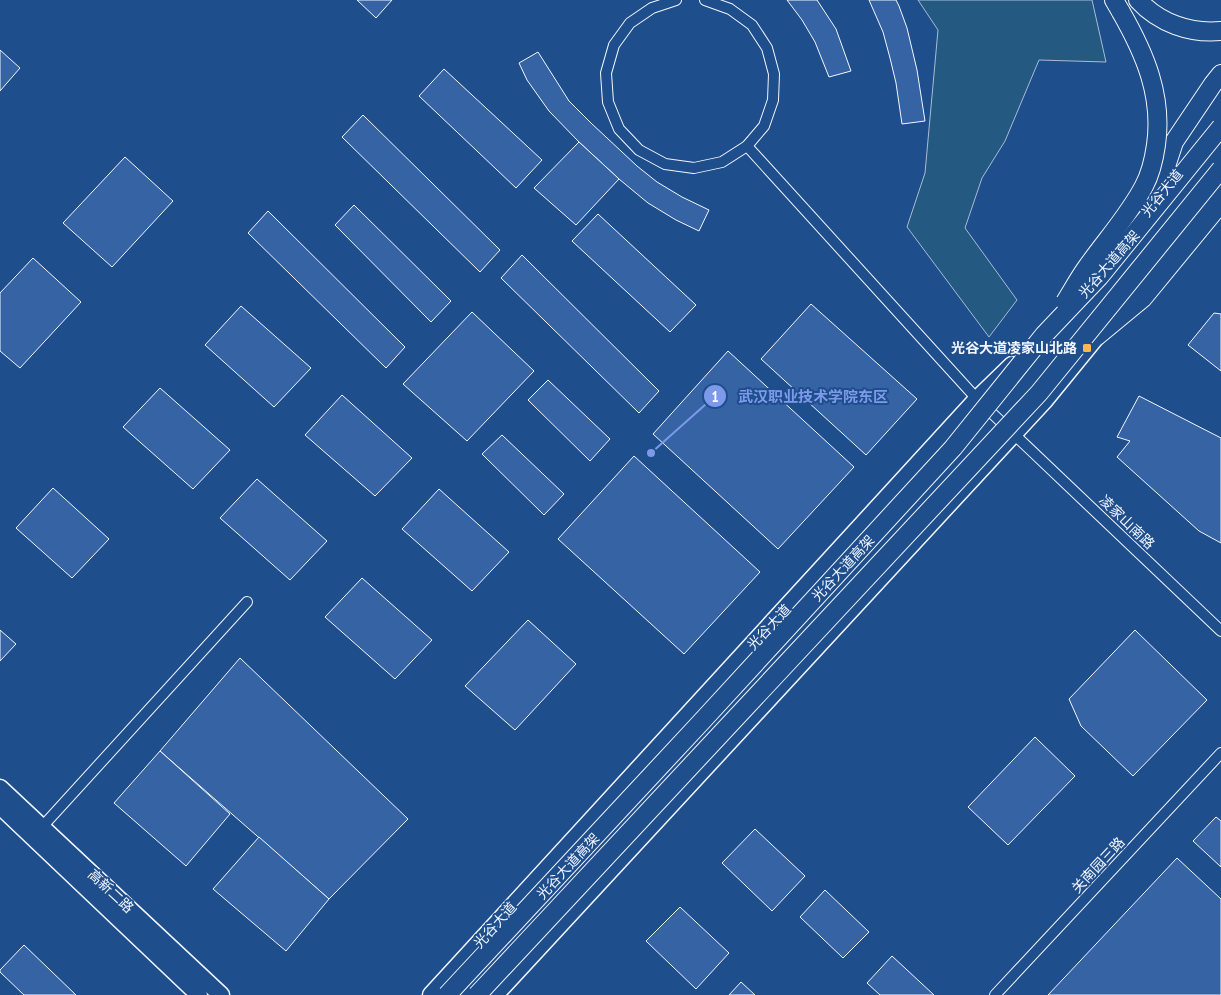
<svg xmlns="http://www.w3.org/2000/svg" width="1221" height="995" viewBox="0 0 1221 995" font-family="'PT Sans Narrow','Noto Sans SC',sans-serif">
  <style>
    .green { fill: #245a82; stroke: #a8bbd7 }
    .building { fill: #3563a3; stroke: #f2f6ff }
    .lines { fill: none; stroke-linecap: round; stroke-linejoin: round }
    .minor-casing { stroke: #f2f6ff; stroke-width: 12 }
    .primary-casing { stroke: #f2f6ff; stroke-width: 19 }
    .trunk-casing { stroke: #f2f6ff; stroke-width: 20 }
    .minor { stroke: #1f4e8c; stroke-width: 10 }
    .primary { stroke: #1f4e8c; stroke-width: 16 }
    .trunk { stroke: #1f4e8c; stroke-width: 18 }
    .trunk-bridge-casing { stroke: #f2f6ff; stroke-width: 20; stroke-linecap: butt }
    .trunk-bridge { stroke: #1f4e8c; stroke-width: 18 }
    .poi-dot { fill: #ffb74d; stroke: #1f4e8c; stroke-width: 2 }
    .labels { text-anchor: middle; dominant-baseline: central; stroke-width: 4; stroke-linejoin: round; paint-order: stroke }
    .street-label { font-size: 14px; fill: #f2f6ff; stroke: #1f4e8c }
    .poi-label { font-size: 14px; font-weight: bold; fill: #f2f6ff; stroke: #1f4e8c; text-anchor: end }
    .leader { fill: none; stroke: #7d9aea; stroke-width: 2 }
    .callout-dot { fill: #7d9aea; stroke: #1f4e8c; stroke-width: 2 }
    .mark-label { font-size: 15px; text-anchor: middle; font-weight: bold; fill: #fff }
    .callout-label { font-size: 15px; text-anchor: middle; font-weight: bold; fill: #7d9aea; stroke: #1f4e8c; stroke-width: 4; stroke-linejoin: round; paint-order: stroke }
  </style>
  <rect width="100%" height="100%" fill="#1f4e8c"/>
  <path class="green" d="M918,0h174l14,62 -67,-2 -34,81 -23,37 -17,50 52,72 -28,37 -82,-110 18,-54 13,-143z"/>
  <g class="building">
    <path d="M357,0h35l-16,18z"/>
    <path d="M787,0h30l19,29 15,42 -22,6 -14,-35 -13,-22z"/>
    <path d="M869,0h27l3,6 8,22 10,42 8,51 -23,3 -6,-41 -6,-25 -7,-26z"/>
    <path d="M0,50l20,18 -20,23z"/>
    <path d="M538,52l31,49 22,22 46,43 20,16 25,15 27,13 -10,21 -23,-11 -28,-17 -29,-24 -40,-37 -30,-31 -22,-31 -8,-17z"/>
    <path d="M444,69l98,91 -26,28 -97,-92z"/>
    <path d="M363,115l137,135 -20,22 -138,-135z"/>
    <path d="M579,142l40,37 -43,46 -42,-37z"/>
    <path d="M125,157l48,44 -61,66 -49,-44z"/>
    <path d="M354,205l97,96 -20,21 -96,-97z"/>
    <path d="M268,211l137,136 -19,21 -138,-135z"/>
    <path d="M598,214l98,91 -26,27 -98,-91z"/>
    <path d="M522,255l137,136 -20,22 -138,-135z"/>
    <path d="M33,258l48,44 -61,66 -20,-17v-58z"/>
    <path d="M811,304l106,95 -51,56 -105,-96z"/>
    <path d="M241,306l70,62 -37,39 -69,-62z"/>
    <path d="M472,312l62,59 -67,70 -64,-57z"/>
    <path d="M1214,313l7,1v57l-33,-26z"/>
    <path d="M728,351l126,116 -76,82 -125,-115z"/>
    <path d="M548,380l62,59 -20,22 -62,-61z"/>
    <path d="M160,388l70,62 -37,39 -70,-62z"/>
    <path d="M342,395l70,63 -37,38 -70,-61z"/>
    <path d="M1139,396l82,42v105l-22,-12 -82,-74 13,-16 -13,-4z"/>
    <path d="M502,435l62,59 -20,21 -62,-61z"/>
    <path d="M634,456l126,116 -76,82 -126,-115z"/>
    <path d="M257,479l70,62 -37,39 -70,-62z"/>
    <path d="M53,488l56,51 -37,39 -56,-50z"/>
    <path d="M439,489l70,63 -37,39 -70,-62z"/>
    <path d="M362,578l70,62 -37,39 -70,-62z"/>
    <path d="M528,620l48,44 -61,66 -50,-44z"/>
    <path d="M0,630l16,14 -16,17z"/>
    <path d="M1135,630l72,70 -74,76 -52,-50 -12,-27z"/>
    <path d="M240,658l168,161 -79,80 -169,-148z"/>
    <path d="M1035,737l40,39 -67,69 -40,-38z"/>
    <path d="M160,751l70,63 -44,52 -72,-63z"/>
    <path d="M1216,817l5,4v46l-28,-26z"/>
    <path d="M755,829l50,47 -33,35 -50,-48z"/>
    <path d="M259,837l70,62 -43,52 -73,-62z"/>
    <path d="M1177,858l44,41v96h-173z"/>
    <path d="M825,890l44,42 -26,26 -43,-41z"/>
    <path d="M680,907l49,46 -33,36 -50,-48z"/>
    <path d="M24,945l52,50h-52l-24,-23v-2z"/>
    <path d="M892,956l42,39h-54l-13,-12z"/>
    <path d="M741,982l14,13h-26z"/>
  </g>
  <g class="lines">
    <g class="minor-casing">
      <g id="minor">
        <path d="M676,0l-24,8 -22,15 -16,22 -8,28 2,29 11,27 20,21 26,14 29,4 28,-6 25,-16 17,-20 9,-26 1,-26 -7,-26 -15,-23 -22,-16 -25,-9"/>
        <path d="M747,146l230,253 244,232"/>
        <path d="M42,827l205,-225"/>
        <path d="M995,995l226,-242"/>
      </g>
    </g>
    <g class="primary-casing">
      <g id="primary">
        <path d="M0,788l221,207"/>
        <path d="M0,806l199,189"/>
        <path d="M431,995l546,-596 35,-34"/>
        <path d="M495,995l550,-595 176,-216"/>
      </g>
    </g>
    <g class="trunk-casing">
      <g id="trunk">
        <path d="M1114,0l7,12"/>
        <path d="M1138,0c21,23 52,34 83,31"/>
        <path d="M1154,203l20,-61 39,-58 8,-10"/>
        <path d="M1097,336l46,-38 78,-95"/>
      </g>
    </g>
    <use href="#minor" class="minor"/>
    <use href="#primary" class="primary"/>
    <use href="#trunk" class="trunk"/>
    <g class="trunk-bridge-casing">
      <g id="trunk-bridge">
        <path d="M1065,302c7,-11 14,-24 22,-35 19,-27 42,-52 57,-81 7,-13 10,-27 12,-41 7,-49 -11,-91 -35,-133"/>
        <path d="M447,995l256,-275 250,-272 91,-113 56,-59 121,-149"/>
        <path d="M477,995l562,-602 182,-224"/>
      </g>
    </g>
    <use href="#trunk-bridge" class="trunk-bridge"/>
  </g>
  <rect class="poi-dot" x="1082" y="343" width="10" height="10" rx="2.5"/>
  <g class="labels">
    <g class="street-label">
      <text transform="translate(1162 193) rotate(-51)">光谷大道</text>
      <text transform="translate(1109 264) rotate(-49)">光谷大道高架</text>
      <text transform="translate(1127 522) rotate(44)">凌家山南路</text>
      <text transform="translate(843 568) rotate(-47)">光谷大道高架</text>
      <text transform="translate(769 627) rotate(-47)">光谷大道</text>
      <text transform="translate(1098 865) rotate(-47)">关南园三路</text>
      <text transform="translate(568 866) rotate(-47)">光谷大道高架</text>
      <text transform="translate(111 891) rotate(43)">高新二路</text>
      <text transform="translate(495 925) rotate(-48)">光谷大道</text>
    </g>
    <g class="poi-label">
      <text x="1077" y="348">光谷大道凌家山北路</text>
    </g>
  </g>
  <path class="leader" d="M651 453L715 396"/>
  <g class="callout-dot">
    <circle cx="651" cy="453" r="5"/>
    <circle cx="715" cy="396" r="12"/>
  </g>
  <g class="mark-label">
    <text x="715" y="402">1</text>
  </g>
  <g class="callout-label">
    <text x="813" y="402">武汉职业技术学院东区</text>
  </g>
</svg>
